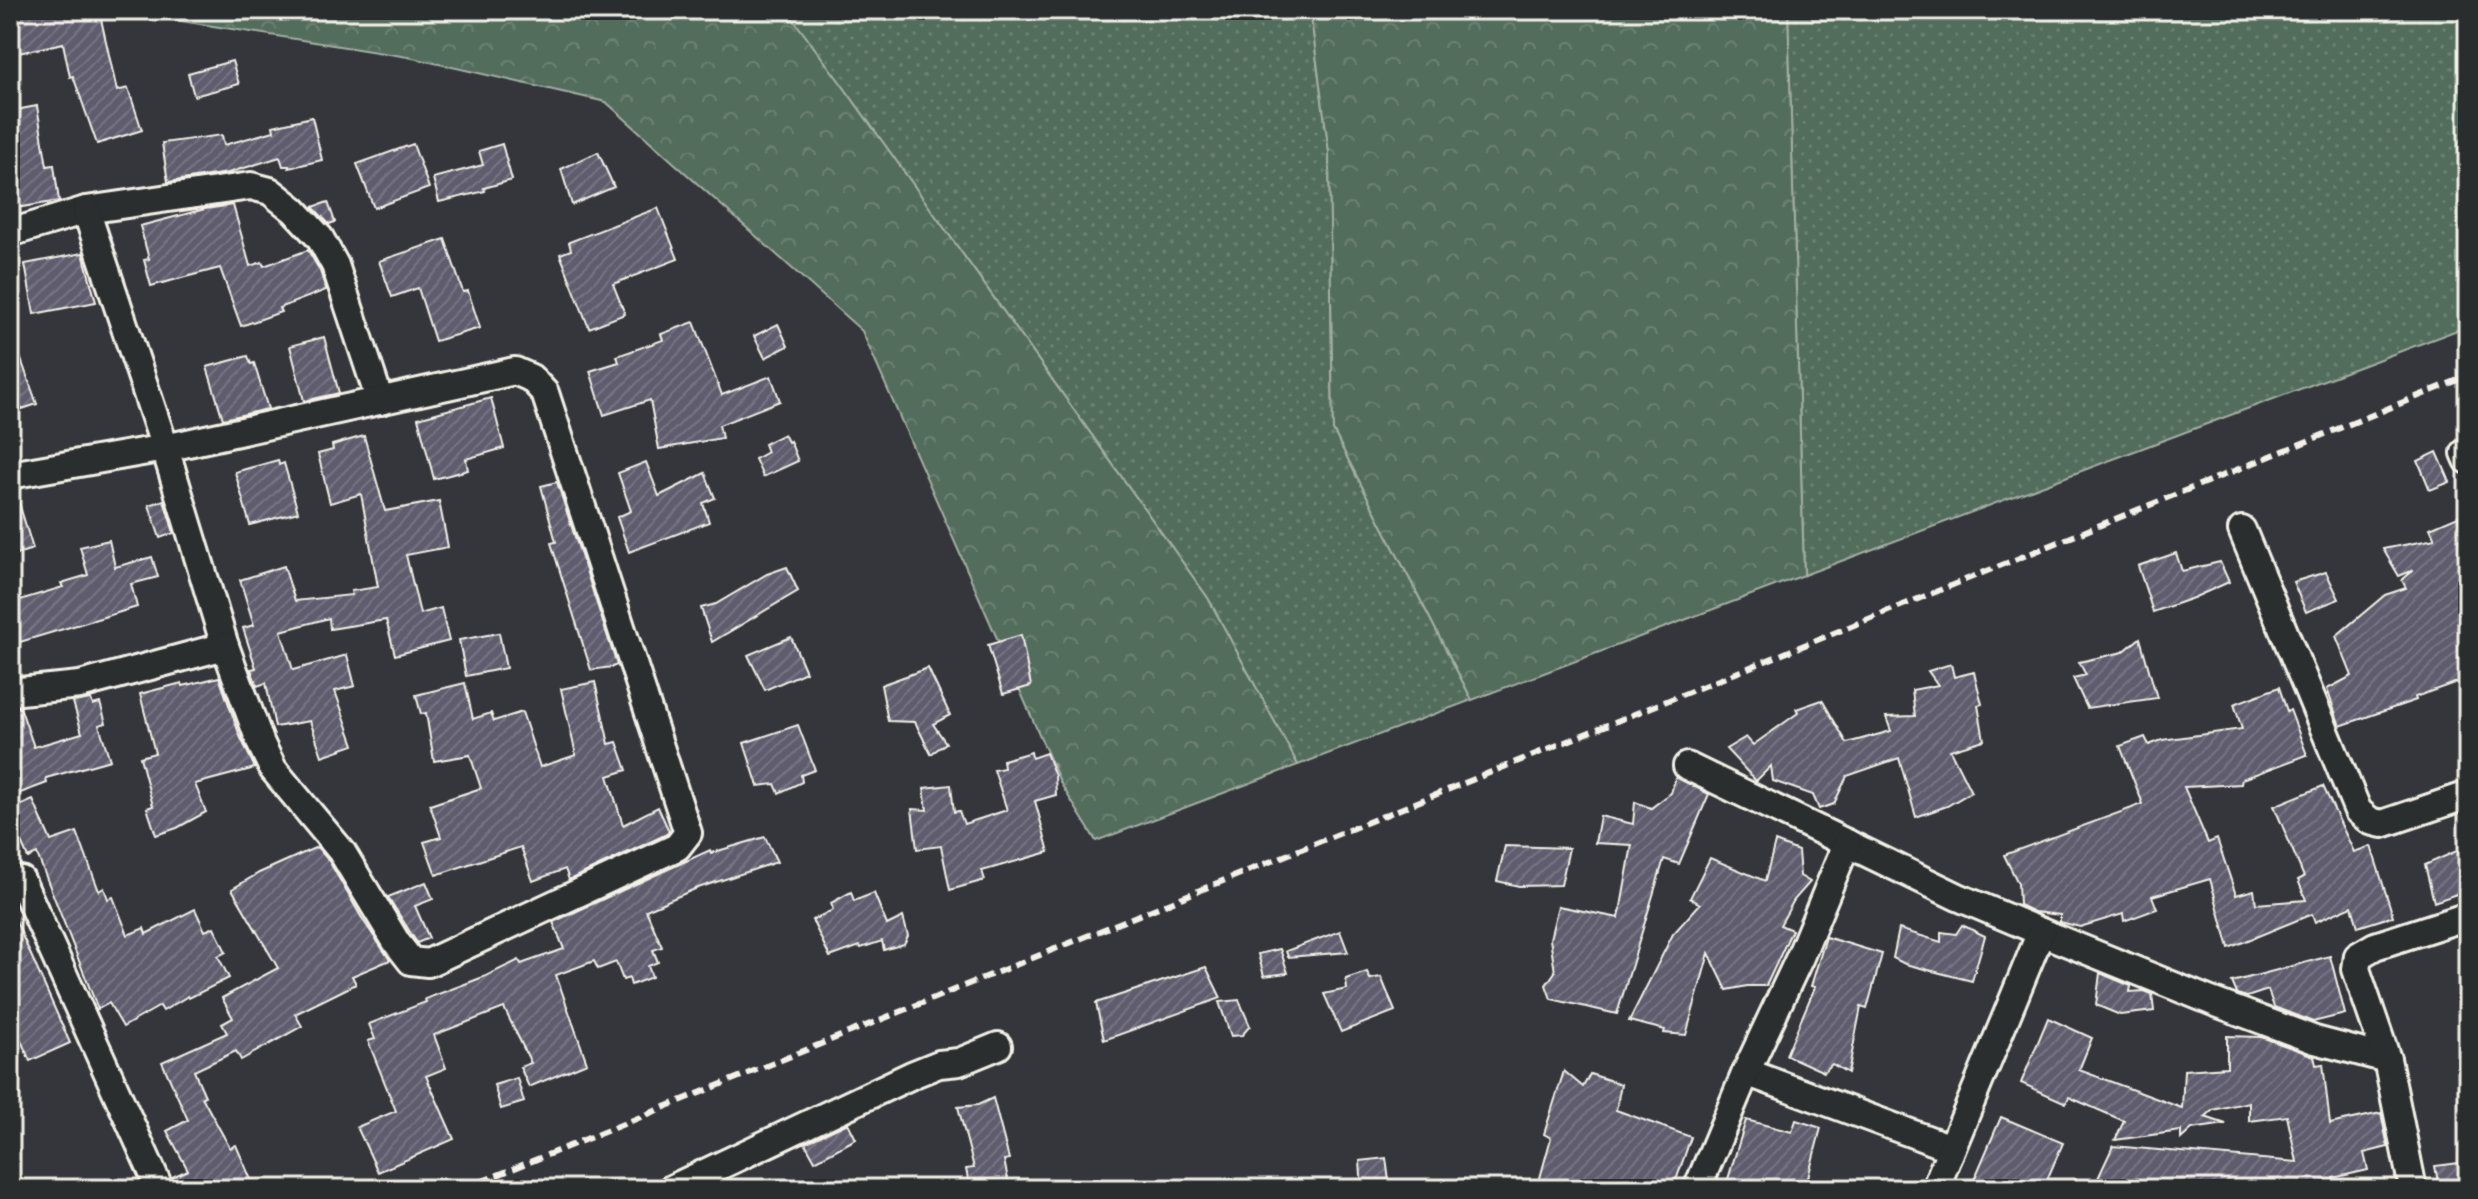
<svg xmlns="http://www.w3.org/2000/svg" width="2478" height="1199" viewBox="0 0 2478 1199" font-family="Pangolin,sans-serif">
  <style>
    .grass { fill: url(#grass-dots); stroke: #a3afa2; stroke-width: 2 }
    .forest { fill: url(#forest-crowns); stroke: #a3afa2; stroke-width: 2 }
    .building { fill: url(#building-hatch); stroke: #f4f1e8; stroke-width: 2 }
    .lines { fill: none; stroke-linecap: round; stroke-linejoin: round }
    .minor-casing { stroke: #f4f1e8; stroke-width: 32 }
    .minor { stroke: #2a2d2e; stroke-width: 26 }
    .rail { stroke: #f4f1e8; stroke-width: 6; stroke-dasharray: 12 6; stroke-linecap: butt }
  </style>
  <defs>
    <pattern id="grass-dots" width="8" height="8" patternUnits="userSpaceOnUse" patternTransform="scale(2)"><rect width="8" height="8" fill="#526d5c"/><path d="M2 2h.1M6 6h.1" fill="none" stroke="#6c8273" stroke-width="1.8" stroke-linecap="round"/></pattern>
    <pattern id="forest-crowns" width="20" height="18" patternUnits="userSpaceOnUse" patternTransform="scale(2)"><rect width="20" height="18" fill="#526d5c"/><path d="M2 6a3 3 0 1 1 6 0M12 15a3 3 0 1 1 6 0" fill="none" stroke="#6c8273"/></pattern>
    <pattern id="building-hatch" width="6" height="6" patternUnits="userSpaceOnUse" patternTransform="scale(2)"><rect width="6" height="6" fill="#5e5c6d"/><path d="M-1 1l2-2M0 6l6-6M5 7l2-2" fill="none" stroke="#767482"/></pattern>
  </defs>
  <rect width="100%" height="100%" fill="#34363b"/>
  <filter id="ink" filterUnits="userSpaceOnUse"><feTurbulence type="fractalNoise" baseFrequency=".0125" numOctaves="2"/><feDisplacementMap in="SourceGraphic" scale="16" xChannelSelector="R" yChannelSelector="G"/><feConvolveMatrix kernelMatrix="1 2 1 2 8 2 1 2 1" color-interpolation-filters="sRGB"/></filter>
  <g filter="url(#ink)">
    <g class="grass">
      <path d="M786,10h524l19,142 4,278 139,270 -174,65 -90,-167 -368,-516z"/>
      <path d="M1788,10h680v316l-664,249z"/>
    </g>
    <g class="forest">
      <path d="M147,10h639l54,72 368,516 90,167 -202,76 -35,-57 -199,-453 -256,-229 -198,-45 -258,-41z"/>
      <path d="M1310,10h478l16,565 -332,125 -139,-270 -4,-278z"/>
    </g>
    <g class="building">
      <path d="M10,10h89l18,81 11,-3 14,42 -45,14 -24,-68 -3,1 -7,-34 -53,12z"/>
      <path d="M232,61l7,23 -45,12 -6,-23z"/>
      <path d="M37,106l10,60 7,-1 5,36 -49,8v-98z"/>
      <path d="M312,117l10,43 -33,8v-2h-6l-3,-9 -52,16 -60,9 -6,-39 60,-8 2,10 50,-14 -1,-5z"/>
      <path d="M413,144l16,44 -55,20 -17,-44z"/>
      <path d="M502,144l10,36 -28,8 1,3 -46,11 -6,-24 50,-13 -4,-14z"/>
      <path d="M598,152l16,35 -42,18 -11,-36z"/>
      <path d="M328,202l7,20 -6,2 -16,-17z"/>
      <path d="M233,205l17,61 12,-4 2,4 44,-16 12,21 6,19 -47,18 2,4 -40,14 -21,-58 -69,18 -7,-26 5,-1 -9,-33 65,-17z"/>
      <path d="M658,208l20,51 -65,25 12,30 -36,14 -29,-74 11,-4 -2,-8z"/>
      <path d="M445,239l18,53 5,-1 12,37 -45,13 -17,-53 -26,9 -13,-36z"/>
      <path d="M83,253l13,49 -62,12 -9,-50z"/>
      <path d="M694,322l28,73 49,-19 9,25 -61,24 3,13 -63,11 -9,-49 -46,15 -14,-44 29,-9 -2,-6 46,-16 -2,-6z"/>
      <path d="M778,324l10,22 -23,12 -11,-22z"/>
      <path d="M10,337h3l24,67 -27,9z"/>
      <path d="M324,337l15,56 -35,8 -14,-55z"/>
      <path d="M248,356l3,8 3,-1 14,46 -45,10 -16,-52z"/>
      <path d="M491,398l13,50 -38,11 2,11 -34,9 -16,-61z"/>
      <path d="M784,434l4,8 2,-1 8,20 -35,16 -8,-18 12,-7 -3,-8z"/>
      <path d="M364,436l21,75 54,-10 9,46 -42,8 14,59 21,-6 8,33 -54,14 -9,-35 -56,9 -1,-11 -48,13 12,39 54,-15 8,31 -20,5 19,54 -32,11 -12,-35 -35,6 -9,-44 -9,3 -6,-17 5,-1 -13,-40 11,-3 -14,-45 44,-14 11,35 57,-6 -1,-4 27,-4 -17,-93 -31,9 -12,-49 15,-4 -1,-5z"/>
      <path d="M2437,452l13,30 -20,8 -12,-29z"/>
      <path d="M278,460l1,5 5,-2 14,49 -48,13 -15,-53z"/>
      <path d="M646,462l13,34 46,-23 10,25 -12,5 6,19 -80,30 -12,-35 14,-6 -13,-38z"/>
      <path d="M557,482l60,183 -5,2 -21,3 -40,-127 5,-1 -15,-56z"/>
      <path d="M15,490l18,59 -23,7v-65z"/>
      <path d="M164,500l10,33 -14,5 -11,-33z"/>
      <path d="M2458,516l10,25v137l-53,19 1,3 -76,26 -13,-37 25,-13 -16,-40 49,-41 21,-7 -4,-8 12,-10 -15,6 -16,-27 52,-10 -5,-11z"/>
      <path d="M109,540l6,27 37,-10 6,20 -27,7 6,23 -127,38v-42l53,-16 -2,-4 27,-8 -8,-28z"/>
      <path d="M2176,553l6,18 38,-9 9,20 -36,16 -40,14 -15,-46z"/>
      <path d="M787,567l11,24 -86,51 -11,-34 15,-4 51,-30z"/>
      <path d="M2326,572l13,27 -33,13 -13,-30z"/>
      <path d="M499,633l7,35 -40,8 -7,-36z"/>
      <path d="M1021,635l10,51 -28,8 -15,-49z"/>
      <path d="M791,637l15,35 -41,18 -17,-35z"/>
      <path d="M2140,638l17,60 -70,10 -14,-30 13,-3 -7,-13 44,-10z"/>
      <path d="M1951,664l3,13 20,-5 8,32 -4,1 6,35 -34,10 21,42 -24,14 -31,11 -17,-59 -52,18 -13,28 -15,5 -6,-14 -40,-14 -2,-15 -15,15 -30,-32 20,-12 7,8 45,-32 -2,-4 26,-9 25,43 44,-12 -5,-14 29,-1 -3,-26 26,-5 -10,-14z"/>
      <path d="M928,668l22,47 -17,9 13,19 -15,11 -16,-32 -27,-1 -7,-36z"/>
      <path d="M219,677l21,59 15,32 -60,16 11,28 -29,16 -21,7 -9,-27 6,-2 -13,-49 15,-4 -15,-59 42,-11 1,3z"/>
      <path d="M595,682l14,62 8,-2 10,28 -19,6 15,49 35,-18 11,24 -2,3 -98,46 -4,-11 -32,12 -12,-34 -85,28 -12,-33 17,-5 -11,-32 51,-17 -11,-33 -36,6 -8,-48 -5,1 -5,-19 49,-12 8,36 18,-6 3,8 28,-9 18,55 36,-12 -15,-66z"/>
      <path d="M2279,687l8,24 3,-1 17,45 -65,24 -1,5 -57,3 24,56 9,-4 19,56 18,-5 2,14 50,-4 -8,-20 6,-3 -30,-71 49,-20 31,66 17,-6 22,70 -35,11 -6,-21 -37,16 -3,-8 -83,34 -19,-69 -58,17 5,13 -33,12 -1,-7 -43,13 -20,-5v-7l-26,-3 -15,-7 -1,-22 -14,-28 139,-51 -23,-58 25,-9 4,8 13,-5 80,-11 -8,-25z"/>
      <path d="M91,699l2,6 7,-2 6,20 -7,2 11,35 -64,18 1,5 -32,12 -5,-15v-72l10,-1 14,40 48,-14 -9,-31z"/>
      <path d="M798,725l17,45 -14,5 1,7 -23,11 -4,-9 -17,2 -14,-43z"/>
      <path d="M1031,752l1,6 14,-5 9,23 1,19 -21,6 14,51 -67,19 3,9 -35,10 -9,-44 -24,3 -5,-40 15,1 -3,-22 27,-3 3,27 5,-1 5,13 43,-14 -13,-40 10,-2 -1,-8z"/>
      <path d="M1676,777l33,17 -30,70 -15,-5 -47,155 -66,-15 -5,-14 9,-13 -5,-33 8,-33 61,12 13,-73 -37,-2 5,-27 33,8 2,-22 16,6 20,-15z"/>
      <path d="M33,800l18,41 26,-9 22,59 5,-3 4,11 5,-2 15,38 16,-7 2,6 49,-25 10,22 9,-4 12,25 -8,4 11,22 -40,20 -1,-2 -25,15 -3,-5 -37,21 -14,-24 -11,6 -61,-155 -9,4 -18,-41v-7z"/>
      <path d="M765,837l12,25 -82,27 -49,21 16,37 -9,3 5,12 -10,4 4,11 -21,8 -2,-7 -6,2 -7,-18 -18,7 -4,-8 -38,14 31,88 -58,24 -9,-20 11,-4 -27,-55 -70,27 12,33 -20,8 28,63 -76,33 -21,-45 39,-16 -28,-70 7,-2 -6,-15 57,-22 -1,-3 61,-23 33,-16 2,4 43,-15 -11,-27 157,-72 1,3z"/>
      <path d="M1775,842l23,9 2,25 10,6 -16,18 -14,25 12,5 -26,56h-19l-20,4 -18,-37 -23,82 -22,-2 1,-3 -36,-9 44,-87 27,-30 -10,-6 20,-40 55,23z"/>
      <path d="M1505,846l64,2 -8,37 -42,1 -22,-5z"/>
      <path d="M2468,846v44l-34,12 -9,-37z"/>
      <path d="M317,847l12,14 34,59 27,40 -38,16 4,8 -61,30 7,12 -61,34 -5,-9 -42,20 11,25 -3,1 28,51 6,-3 19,44h-79l-4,-12 16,-7 -21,-39 21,-11 -26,-58 65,-29 -5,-9 11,-6 -11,-20 56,-30 -46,-79 27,-16z"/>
      <path d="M426,882l7,17 -18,7 14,32 -12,5 -29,-46z"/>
      <path d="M851,892l3,9 20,-8 13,32 16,-8 5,19 -4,8 -20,6 -2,-9 -21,7 -1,-2 -30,11 -18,-37 21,-10 -2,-7z"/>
      <path d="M10,908l60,135 -40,18 -20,-45z"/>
      <path d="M1962,925l23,11 -13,45 -67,-17 -12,-6 6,-29 42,13v-10l15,2z"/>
      <path d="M1340,931l8,21 -60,5 -2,-6z"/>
      <path d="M1826,937l56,17 -15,55 -6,-2 -13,66 -16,-9 -8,8 -38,-17 29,-68 -4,-1z"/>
      <path d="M1280,949l8,24 -24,3 -6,-22z"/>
      <path d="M2330,956l15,58 -32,8 -39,-15 -6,-17 -21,7 -10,-3 -5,-12z"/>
      <path d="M1206,967l15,31 -117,42 -8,-37z"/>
      <path d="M1367,972l3,7 11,-2 14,34 -54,21 -17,-38 23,-5 -1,-10z"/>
      <path d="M2100,973l31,13 -1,6 14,-1 8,3 2,17 -34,4 -24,-10z"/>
      <path d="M1239,1000l11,26 -8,9 -11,1 -12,-34z"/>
      <path d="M2048,1018l44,20 -13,32 103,38 2,-38 43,-3v-31l34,1 53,19 2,9 7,-1 7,60 51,-11 7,34 -24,6 4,17 -35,8v11h-240l20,-43 184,16 -10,-46 -38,5v-19l-36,8 -8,7 21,7 -34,5 -11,10v-8l-66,9 9,-19 -55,-24 -3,6 -45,-20z"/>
      <path d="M1564,1071l19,16 7,-13 31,10 -5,26 75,27 -18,52h-136l14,-51 -7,-4z"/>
      <path d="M517,1078l7,24 -23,7 -7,-24z"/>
      <path d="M993,1098l16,61 -5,1 6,29h-40l-4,-20 8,-1 -16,-61 20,-2z"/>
      <path d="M2001,1117l62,26 -20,46h-49l-20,-9z"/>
      <path d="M1746,1120l46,12 4,-12 25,8 -16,61h-80z"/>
      <path d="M848,1123l8,16 -41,22 -10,-18z"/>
      <path d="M1386,1158l4,31h-28l-2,-28z"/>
      <path d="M2468,1162v14l-29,11 -4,-21z"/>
    </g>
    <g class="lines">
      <g class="minor-casing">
        <g id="minor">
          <path d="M10,233l76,-23 165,-24 19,5 24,19 26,28 15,27 45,136"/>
          <path d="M2465,453l3,7"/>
          <path d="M10,475l155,-27 350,-77 16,7 14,15 143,440 -11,14 -249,116 -17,-2 -14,-18 -55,-91 -69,-83 -12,-25 -36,-98 -60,-198 -79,-238"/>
          <path d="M2242,530l116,281 12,10 12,3 86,-29"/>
          <path d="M10,692l70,-7 145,-39"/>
          <path d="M1687,766l271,131 83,35 170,69 104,39 72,19 26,130"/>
          <path d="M10,885l11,-5 139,309"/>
          <path d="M2387,1059l-31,-90 2,-13 17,-10 93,-30"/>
          <path d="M1746,1072l205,76"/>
          <path d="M671,1189l243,-115 25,-10 20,-2 39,-16"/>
          <path d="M1697,1189l49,-117 54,-115 47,-114"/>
          <path d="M1935,1189l106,-257"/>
        </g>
      </g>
      <use href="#minor" class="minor"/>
      <path class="rail" d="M463,1189l2005,-813"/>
    </g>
  </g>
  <rect width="2478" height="1199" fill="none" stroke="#2a2d2e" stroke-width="40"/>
  <rect x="20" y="20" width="2438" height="1159" fill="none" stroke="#f4f1e8" stroke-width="3" filter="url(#ink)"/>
</svg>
